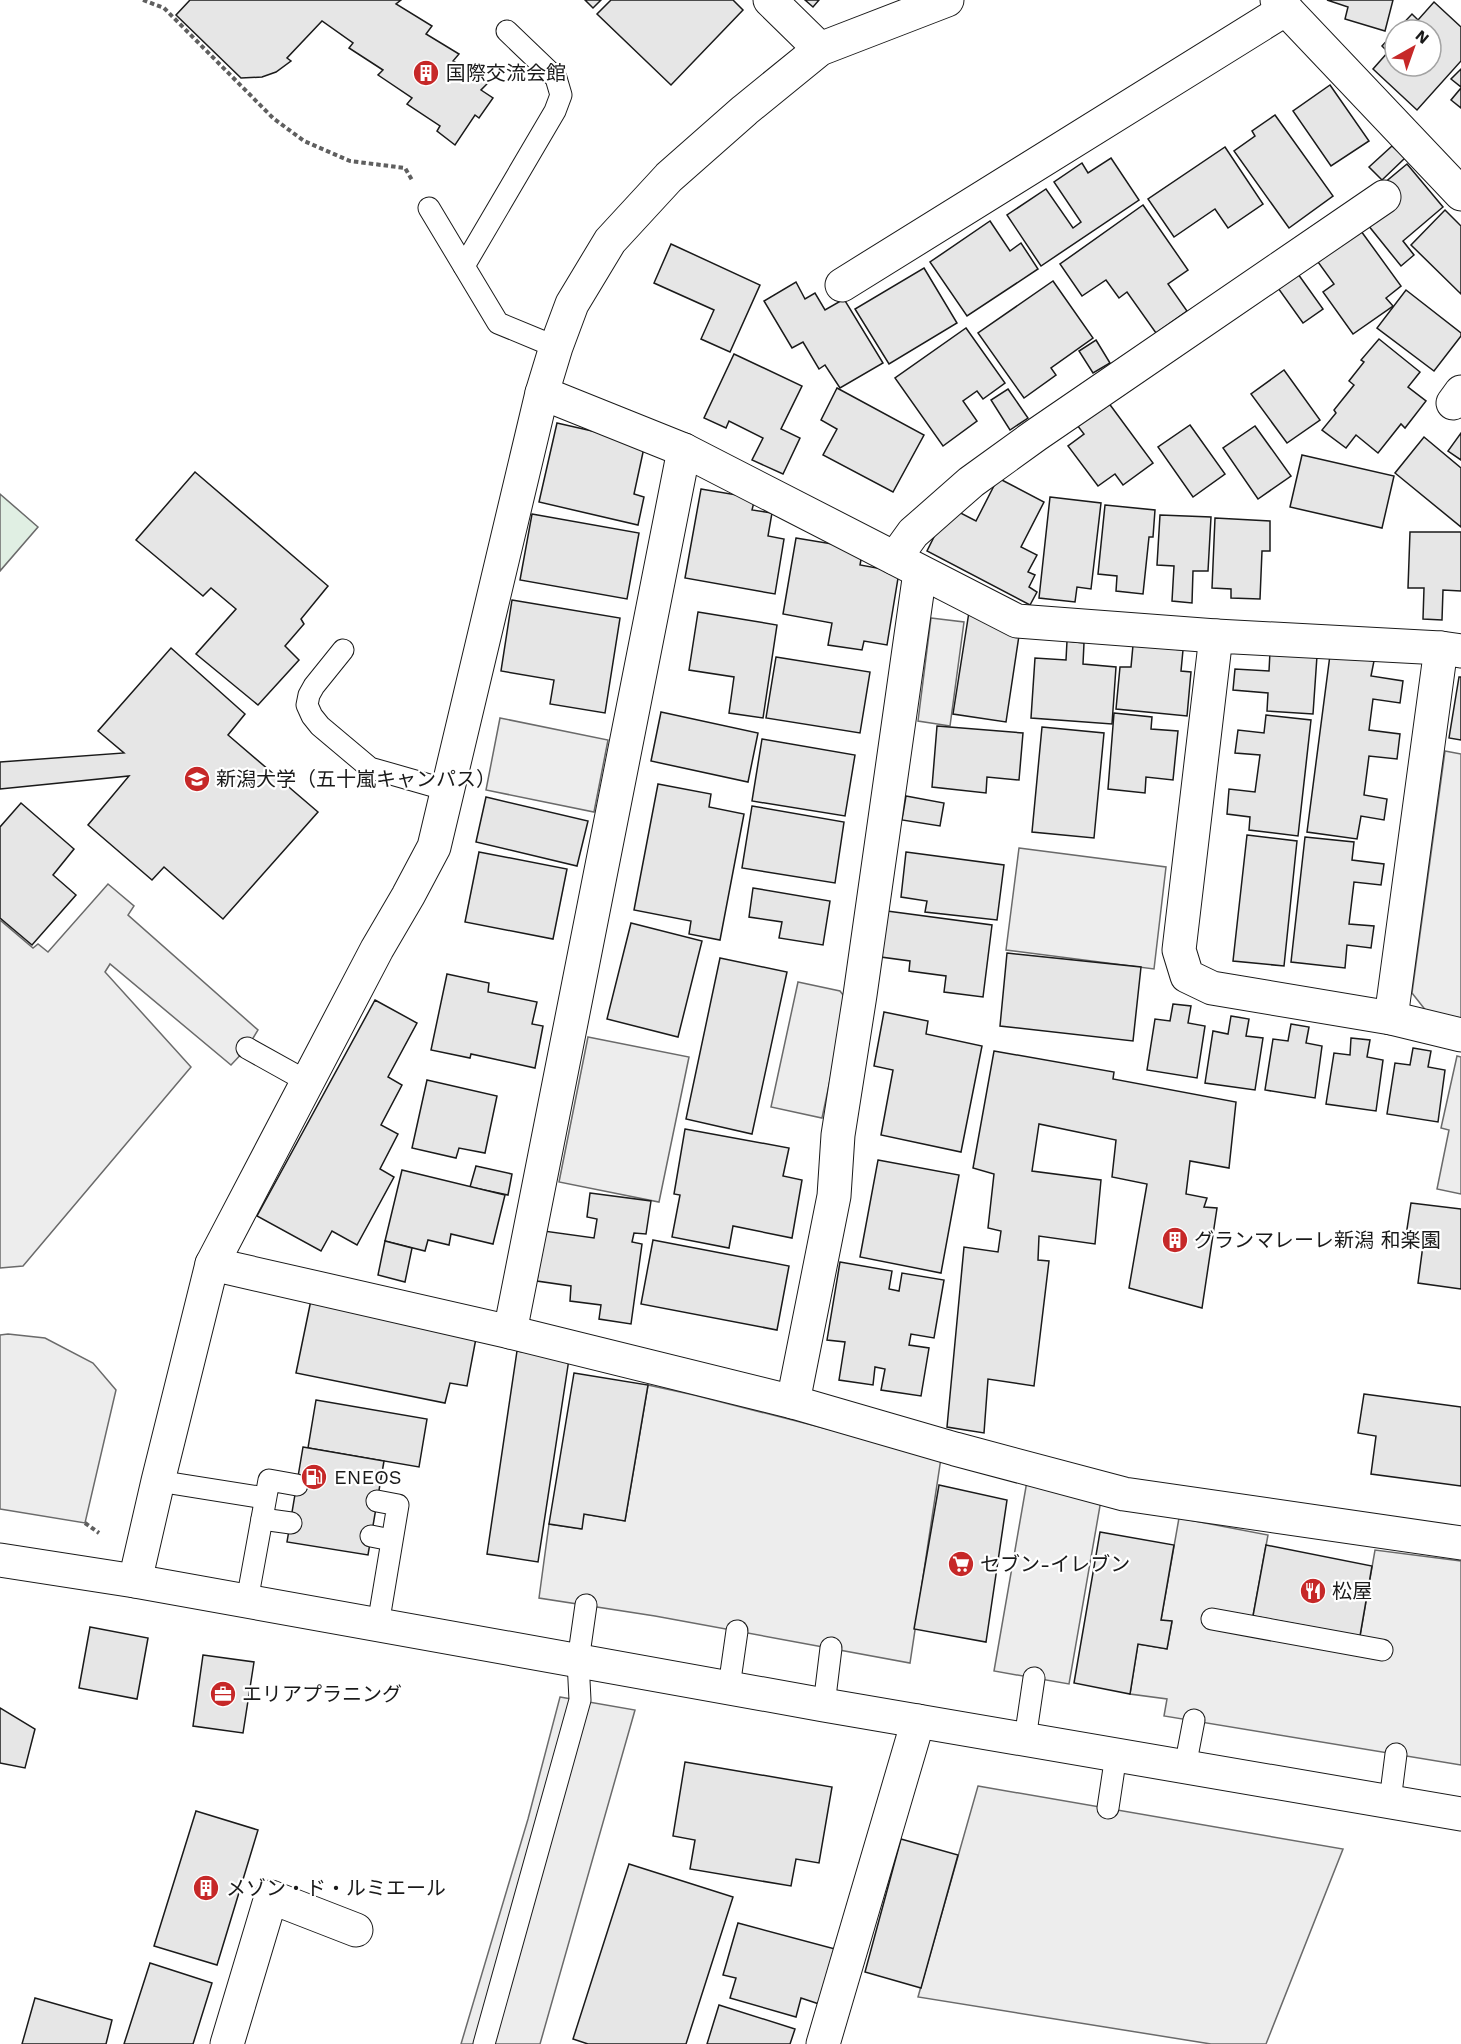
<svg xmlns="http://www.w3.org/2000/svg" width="1461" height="2044" viewBox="0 0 1461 2044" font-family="'Work Sans','Noto Sans JP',sans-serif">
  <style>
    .green { fill: #e0efe3; stroke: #6a6a6a; stroke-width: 1.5 }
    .parking { fill: #ededed; stroke: #6a6a6a; stroke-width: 1.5 }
    .building { fill: #e6e6e6; stroke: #1a1a1a; stroke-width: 1.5 }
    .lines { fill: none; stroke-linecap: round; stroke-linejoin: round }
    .service-casing { stroke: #1a1a1a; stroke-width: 23 }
    .minor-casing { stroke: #1a1a1a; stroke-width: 35 }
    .tertiary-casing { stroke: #1a1a1a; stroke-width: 35 }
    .path { stroke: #5f5f5f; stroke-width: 4; stroke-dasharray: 4.5 3; stroke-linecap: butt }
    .service { stroke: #fff; stroke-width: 21 }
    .minor { stroke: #fff; stroke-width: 33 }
    .tertiary { stroke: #fff; stroke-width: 33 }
    .labels { text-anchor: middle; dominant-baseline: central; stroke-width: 4.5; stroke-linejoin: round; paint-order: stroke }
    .poi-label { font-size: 20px; fill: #1a1a1a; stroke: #fff; text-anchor: start }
  </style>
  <rect width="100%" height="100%" fill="#fff"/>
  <path class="green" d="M0,494l38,33 -38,44z"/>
  <g class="parking">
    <path d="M931,618l33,4 -14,104 -32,-5z"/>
    <path d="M500,718l108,22 -14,72 -108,-22z"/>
    <path d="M1445,751l16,3v264l-34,-6 -15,-19z"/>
    <path d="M1019,848l147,19 -12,102 -148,-19z"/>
    <path d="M108,884l26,22 -6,9 130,115 -11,18 -16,17 -121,-101 -5,8 86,95 -168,199 -23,2v-348l33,28 5,-4 10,8z"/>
    <path d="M798,982l42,9 7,9 -25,118 -51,-11z"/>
    <path d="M588,1037l101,20 -30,145 -100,-20z"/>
    <path d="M1457,1056l4,1v137l-24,-5 12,-59 -8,-2z"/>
    <path d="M8,1334l37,4 48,25 23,27 -31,133 -85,-14v-174z"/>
    <path d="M648,1385l46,10 247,63 -31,205 -255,-47 -116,-18 10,-74 32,5 3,-15 41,7z"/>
    <path d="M1027,1481l74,19 -32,184 -75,-13z"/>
    <path d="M1179,1518l89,17 -15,81 107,20 15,-86 86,11v204l-297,-49 3,-17 -37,-5 8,-50 29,5 5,-27 -11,-2z"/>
    <path d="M560,1697l75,13 -95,334h-79l67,-225z"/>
    <path d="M978,1786l365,63 -77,195h-55l-293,-47z"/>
  </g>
  <g class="building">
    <path d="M190,0h211l-5,4 36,22 -6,8 33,20 -6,7 35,22 -7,7 12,8 -14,20 -4,-3 -20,30 -18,-14 3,-5 -33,-22 5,-6 -34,-23 5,-5 -34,-22 4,-5 -31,-22 -35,37 4,3 -15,11 -14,5 -21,1 -65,-63z"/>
    <path d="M585,0h16l-8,8z"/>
    <path d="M611,0h122l10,10 -72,75 -74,-71z"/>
    <path d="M805,0h14l-6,7z"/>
    <path d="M1327,0h66l-8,31 -40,-12 3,-12z"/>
    <path d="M1434,2l27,25v34l-44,49 -44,-41 15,-17 -6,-6 13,-14v34h36v-36h-34l15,-16 6,6z"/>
    <path d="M1461,69v18l-10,-8z"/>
    <path d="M1330,85l39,56 -38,25 -38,-55z"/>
    <path d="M1461,88v20l-10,-8z"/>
    <path d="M1275,115l58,81 -44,32 -55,-77 21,-15 -3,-5z"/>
    <path d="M1392,146l13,12 -23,22 -13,-13z"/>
    <path d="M1225,147l38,57 -35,24 -13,-19 -41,28 -26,-38z"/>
    <path d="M1111,158l28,42 -98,66 -34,-51 39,-26 27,39 8,-6 -27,-40 28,-19 6,10z"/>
    <path d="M1407,164l36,43 -40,34 11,14 -13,11 -33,-41 15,-41z"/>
    <path d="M1143,205l45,65 -20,14 19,27 -31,22 -29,-41 -8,6 -13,-18 -24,16 -22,-32z"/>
    <path d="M1445,210l16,16v68l-50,-49z"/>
    <path d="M990,221l20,30 11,-8 17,26 -71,47 -37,-54z"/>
    <path d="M1361,231l40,55 -15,12 7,8 -40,28 -30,-42 11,-8 -16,-22z"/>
    <path d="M671,244l89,41 -30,67 -29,-13 13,-29 -60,-27z"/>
    <path d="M924,268l33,55 -68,41 -34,-55z"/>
    <path d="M1298,274l25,35 -20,14 -25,-35z"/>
    <path d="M1053,281l40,57 -42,30 5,7 -32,23 -46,-65z"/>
    <path d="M796,282l9,17 10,-6 10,17 19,-11 39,64 -43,25 -15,-23 -6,4 -16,-27 -11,6 -28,-47z"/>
    <path d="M1406,290l55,43v3l-27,35 -57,-43z"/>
    <path d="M966,328l39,55 -22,16 -6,-8 -14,10 14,20 -34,25 -48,-68z"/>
    <path d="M1379,339l41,33 -12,15 18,14 -21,27 -4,-4 -23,29 -22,-18 -10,13 -24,-18 14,-17 -2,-3 20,-25 -5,-4 15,-19 -3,-2z"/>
    <path d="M1096,340l14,23 -17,10 -14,-22z"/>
    <path d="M734,354l68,32 -21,43 19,9 -17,36 -31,-14 11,-22 -34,-17 -3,7 -22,-10z"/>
    <path d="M1284,370l36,50 -33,23 -36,-49z"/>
    <path d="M837,388l87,47 -31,57 -70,-37 14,-26 -16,-9z"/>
    <path d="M1008,389l20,29 -18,12 -19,-30z"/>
    <path d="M1108,402l45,61 -30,22 -8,-11 -17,12 -30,-40 16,-12 -7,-9z"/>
    <path d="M557,423l88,20 -11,51 10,3 -6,28 -99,-23z"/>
    <path d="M1190,425l35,49 -32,23 -35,-50z"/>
    <path d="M1255,426l36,50 -33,23 -35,-51z"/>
    <path d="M1461,433v27l-13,-9z"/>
    <path d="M1424,437l37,31v59l-66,-54z"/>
    <path d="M1302,455l92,21 -12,52 -92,-21z"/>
    <path d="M195,472l133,114 -27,33 3,5 -19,22 14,14 -41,45 -62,-51 40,-45 -25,-21 -8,8 -67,-56z"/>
    <path d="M998,478l46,24 -23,45 16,8 -9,17 7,3 -6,12 8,5 -7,13 -103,-54 22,-44 27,14z"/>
    <path d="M701,489l54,9 -3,12 20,3 -4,23 16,3 -9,55 -90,-16z"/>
    <path d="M1050,497l51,6 -10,86 -14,-2 -2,15 -36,-4z"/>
    <path d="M1105,505l50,5 -2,27h-4l-6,57 -27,-3 1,-15 -19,-2z"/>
    <path d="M532,514l107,19 -12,66 -107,-19z"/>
    <path d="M1160,515l51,2 -3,54h-15l-1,32 -20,-2 2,-35 -17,-1z"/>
    <path d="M1215,518l55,3v30h-8l-2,48 -29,-1v-9l-19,-1z"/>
    <path d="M1410,532h51v59l-18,-1 -1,30 -19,-1 1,-31h-16z"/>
    <path d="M796,538l67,11 -3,16 39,7 -12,73 -23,-4 -2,9 -34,-5 4,-22 -49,-9z"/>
    <path d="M512,600l108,18 -15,95 -55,-9 4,-24 -53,-9z"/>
    <path d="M698,612l79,13 -14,93 -34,-5 5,-36 -45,-7z"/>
    <path d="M969,612l51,17 -14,93 -53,-8z"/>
    <path d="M1067,641l17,2 -1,21 33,3 -4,57 -81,-6 4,-60 31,2z"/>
    <path d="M1133,645l50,5 -2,21 10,1 -4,44 -71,-7 4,-42h11z"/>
    <path d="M171,648l74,66 -17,21 90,77 -95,107 -59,-52 -12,13 -64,-55 41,-49 -129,13v-27l124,-9 -26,-22z"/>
    <path d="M1270,652l47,4 -4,58 -46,-3 1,-18 -35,-3 2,-21 34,2z"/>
    <path d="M1330,655l44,6 -3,15 32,5 -3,22 -27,-4 -4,31 31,4 -3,25 -28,-3 -5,39 23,4 -3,21 -23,-4 -4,23 -50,-7z"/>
    <path d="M776,657l94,15 -10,61 -94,-15z"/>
    <path d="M1459,677h2v63l-12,-2z"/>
    <path d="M661,712l97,21 -10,49 -97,-21z"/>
    <path d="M1114,713l38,4 -1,12 27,2 -5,49 -27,-3 -1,16 -37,-4z"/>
    <path d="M1266,715l45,5 -13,116 -49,-6 1,-13 -23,-3 2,-25 26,3 5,-37 -25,-2 3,-23 26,3z"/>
    <path d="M937,726l86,7 -4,47 -32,-3 -1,16 -54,-6z"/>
    <path d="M1042,727l62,6 -10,105 -62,-6z"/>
    <path d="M762,739l93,16 -10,61 -93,-15z"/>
    <path d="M658,784l53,10 -2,13 35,7 -24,126 -31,-6 2,-13 -57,-11z"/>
    <path d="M906,796l38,7 -4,23 -38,-6z"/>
    <path d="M486,797l102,24 -11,45 -101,-24z"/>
    <path d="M21,803l53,46 -21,26 23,20 -44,50 -32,-27v-91z"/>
    <path d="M752,806l92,16 -9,61 -93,-15z"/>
    <path d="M1247,835l50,6 -13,125 -51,-5z"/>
    <path d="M1305,837l49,5 -2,18 32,4 -3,21 -27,-3 -5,42 25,2 -3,22 -24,-3 -2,23 -54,-6z"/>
    <path d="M479,852l88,17 -14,70 -88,-17z"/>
    <path d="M906,852l98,13 -7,55 -72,-8 2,-11 -26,-4z"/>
    <path d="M753,888l77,13 -7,44 -44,-7 3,-16 -33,-5z"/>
    <path d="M887,911l105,14 -9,72 -39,-5 2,-16 -37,-5 1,-10 -29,-4z"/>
    <path d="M631,923l71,18 -24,96 -71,-18z"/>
    <path d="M1007,953l134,14 -8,74 -133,-15z"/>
    <path d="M720,958l67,14 -35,162 -66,-15z"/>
    <path d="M447,974l42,9 -1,9 49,10 -5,22 11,2 -8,42 -64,-14 -1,4 -39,-8z"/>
    <path d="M375,1000l42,23 -29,54 14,8 -21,40 17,9 -18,35 14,8 -37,68 -25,-14 -11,20 -64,-35z"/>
    <path d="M1173,1004l18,2 -3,17 17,3 -8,52 -50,-8 8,-51 15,2z"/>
    <path d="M884,1012l44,9 -2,13 56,12 -21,106 -80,-17 12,-65 -19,-4z"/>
    <path d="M1231,1016l18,3 -3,17 17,2 -8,52 -50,-7 8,-52 15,3z"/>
    <path d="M1291,1024l18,3 -3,16 16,3 -7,52 -50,-8 8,-51 15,2z"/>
    <path d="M1351,1038l19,2 -3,17 16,3 -7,51 -50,-7 8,-51 16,2z"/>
    <path d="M1413,1048l18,3 -3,16 17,3 -7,52 -51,-8 8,-51 15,2z"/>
    <path d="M994,1051l120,21 -1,7 123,23 -7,66 -39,-7 -4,33 21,4 -3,9 13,1 -15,100 -73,-20 18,-104 -35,-7 4,-37 -77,-16 -7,47 69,9 -6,64 -56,-8 -1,24 11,1 -15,125 -46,-7 -4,54 -37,-6 17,-180 34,5 3,-21 -13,-3 6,-54 -21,-6z"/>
    <path d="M427,1080l70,16 -12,57 -26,-5 -3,10 -44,-10z"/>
    <path d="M685,1129l104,19 -6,28 19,4 -10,58 -59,-12 -4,22 -57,-11 8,-42 -6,-1z"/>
    <path d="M878,1160l81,15 -18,98 -81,-16z"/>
    <path d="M476,1166l36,8 -4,21 -38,-8z"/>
    <path d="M402,1170l103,25 -12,49 -42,-10 -2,11 -21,-5 -3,11 -40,-10z"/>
    <path d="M590,1193l61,8 -5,33 -12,-1 -2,9 10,2 -11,80 -32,-5 2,-14 -31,-4 1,-15 -34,-5 7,-50 50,7 3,-19 -10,-2z"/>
    <path d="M1411,1203l50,6v80l-43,-6 5,-38 -18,-3z"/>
    <path d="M653,1240l136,26 -12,64 -136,-26z"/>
    <path d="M385,1241l27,7 -7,34 -27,-7z"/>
    <path d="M840,1262l52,9 -3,18 10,2 3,-18 42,7 -10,58 -23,-4 -2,11 20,3 -8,48 -40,-6 4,-21 -10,-2 -2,18 -34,-5 6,-38 -18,-2z"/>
    <path d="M311,1300l166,33 -10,53 -17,-3 -5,20 -149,-30z"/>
    <path d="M517,1351l52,8 -31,203 -51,-8z"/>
    <path d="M574,1373l74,12 -23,136 -41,-7 -2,15 -33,-5z"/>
    <path d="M1364,1394l97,13v79l-90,-12 5,-38 -18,-3z"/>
    <path d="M316,1400l111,19 -8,48 -111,-19z"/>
    <path d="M303,1447l81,14 -16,94 -81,-13z"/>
    <path d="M939,1485l68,15 -21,142 -72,-13z"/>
    <path d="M1100,1532l74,13 -13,75 11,1 -5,28 -29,-5 -8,50 -56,-11z"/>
    <path d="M1266,1545l106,21 -12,70 -107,-20z"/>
    <path d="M90,1627l58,11 -11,61 -58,-11z"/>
    <path d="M203,1655l51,7 -11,71 -50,-7z"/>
    <path d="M0,1708l35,21 -10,39 -25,-5z"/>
    <path d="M685,1762l147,25 -13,76 -23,-4 -5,27 -101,-17 5,-29 -22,-4z"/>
    <path d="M196,1811l62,19 -41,135 -63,-19z"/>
    <path d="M901,1839l57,16 -37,133 -56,-16z"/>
    <path d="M629,1864l104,33 -47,147h-98l-15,-5z"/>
    <path d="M738,1923l97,26 -16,55 -18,-6 -5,19 -66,-19 6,-20 -13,-3z"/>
    <path d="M150,1963l62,20 -19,61h-69z"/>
    <path d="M35,1998l77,22 -6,24h-84z"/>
    <path d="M719,2005l76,24 -5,15h-83z"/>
  </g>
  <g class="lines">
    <g class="service-casing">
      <g id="service">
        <path d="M429,208l69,115 58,24"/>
        <path d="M464,266l91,-155 6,-16 -5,-17 -49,-47"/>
        <path d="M343,650l-29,36 -5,9 -2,10 5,11 8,10 50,42 77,22"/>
        <path d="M247,1048l61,34"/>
        <path d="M158,1481l107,17"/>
        <path d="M377,1501l21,4 -20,120"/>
        <path d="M262,1519l29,4"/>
        <path d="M371,1536l20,4"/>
        <path d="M247,1601l22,-121 28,5"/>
        <path d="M1212,1619l170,31"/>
        <path d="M729,1687l8,-56"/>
        <path d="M824,1705l7,-57"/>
        <path d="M1025,1739l9,-61"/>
        <path d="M1185,1767l9,-47"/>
        <path d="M1390,1801l6,-47"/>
        <path d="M1108,1808l8,-53"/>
        <path d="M484,2044l96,-344 -2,-39 8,-56"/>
      </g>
    </g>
    <g class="minor-casing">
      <g id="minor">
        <path d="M770,0l50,49"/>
        <path d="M1277,0l184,194"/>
        <path d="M842,285l444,-276"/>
        <path d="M542,393l142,57 333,171 199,15"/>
        <path d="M1453,403l8,-11"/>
        <path d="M895,558l18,-25 58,-51 65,-47 348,-238"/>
        <path d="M1461,651l-20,-3 -225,-12 -37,314 8,26 25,12 179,30 70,17"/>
        <path d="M1391,1018l50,-370"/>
        <path d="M212,1264l298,68 283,70 162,47 169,45 337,49"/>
        <path d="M510,1332l174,-882"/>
        <path d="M793,1402l41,-206 4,-61 22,-140 60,-423"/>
        <path d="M135,1581l23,-100 54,-217 165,-315 31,-53 26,-49 108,-454 14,-46 16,-43 38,-63 59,-64 76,-67 75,-61 127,-49"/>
        <path d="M227,2044l44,-147 85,33"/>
        <path d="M823,2044l95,-323"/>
      </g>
    </g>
    <g class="tertiary-casing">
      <path id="tertiary" d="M0,1560l135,21 689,124 637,109"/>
    </g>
    <g class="path">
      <path d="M143,0l21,8 109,110 31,23 46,20 55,7 7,12"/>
      <path d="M85,1523l14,10"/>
    </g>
    <use href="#service" class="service"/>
    <use href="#minor" class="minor"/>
    <use href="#tertiary" class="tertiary"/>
  </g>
  <defs>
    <g id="building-disc" transform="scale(1.35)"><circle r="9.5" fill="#c62828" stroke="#fff"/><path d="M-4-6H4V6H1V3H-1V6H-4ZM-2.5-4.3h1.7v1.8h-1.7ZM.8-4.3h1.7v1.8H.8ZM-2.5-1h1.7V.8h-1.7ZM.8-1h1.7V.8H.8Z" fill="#fff"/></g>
    <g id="university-disc" transform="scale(1.35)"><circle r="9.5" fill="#c62828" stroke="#fff"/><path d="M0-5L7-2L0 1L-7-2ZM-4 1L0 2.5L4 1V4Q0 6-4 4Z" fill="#fff"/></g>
    <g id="fuel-disc" transform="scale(1.35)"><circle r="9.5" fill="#c62828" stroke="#fff"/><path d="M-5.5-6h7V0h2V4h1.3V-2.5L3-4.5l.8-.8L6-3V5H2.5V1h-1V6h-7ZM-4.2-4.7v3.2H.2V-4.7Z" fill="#fff"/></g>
    <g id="supermarket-disc" transform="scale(1.35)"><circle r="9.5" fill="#c62828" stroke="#fff"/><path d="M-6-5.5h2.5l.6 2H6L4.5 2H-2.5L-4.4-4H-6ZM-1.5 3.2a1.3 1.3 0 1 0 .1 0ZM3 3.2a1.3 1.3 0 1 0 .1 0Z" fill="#fff"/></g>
    <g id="restaurant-disc" transform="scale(1.35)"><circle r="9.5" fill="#c62828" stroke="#fff"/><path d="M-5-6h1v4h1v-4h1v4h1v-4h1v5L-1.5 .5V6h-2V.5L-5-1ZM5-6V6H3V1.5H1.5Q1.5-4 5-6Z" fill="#fff"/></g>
    <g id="office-disc" transform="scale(1.35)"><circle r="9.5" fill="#c62828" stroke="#fff"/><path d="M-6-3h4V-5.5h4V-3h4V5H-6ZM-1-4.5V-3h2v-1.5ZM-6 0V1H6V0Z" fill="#fff"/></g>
  </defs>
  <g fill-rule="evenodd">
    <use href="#building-disc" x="426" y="73"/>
    <use href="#university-disc" x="197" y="779"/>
    <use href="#building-disc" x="1175" y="1240"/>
    <use href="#fuel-disc" x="314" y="1477"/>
    <use href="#supermarket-disc" x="961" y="1564"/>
    <use href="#restaurant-disc" x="1313" y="1591"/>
    <use href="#office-disc" x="223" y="1694"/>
    <use href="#building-disc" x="206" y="1888"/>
  </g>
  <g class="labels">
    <g class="poi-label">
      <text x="446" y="73">国際交流会館</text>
      <text x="216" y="779">新潟大学（五十嵐キャンパス）</text>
      <text x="1194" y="1240">グランマレーレ新潟 和楽園</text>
      <text x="334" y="1477">ENEOS</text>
      <text x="980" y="1564">セブン-イレブン</text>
      <text x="1332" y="1591">松屋</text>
      <text x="242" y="1694">エリアプラニング</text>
      <text x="226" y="1888">メゾン・ド・ルミエール</text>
    </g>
  </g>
  <g transform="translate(1413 48) rotate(40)"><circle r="28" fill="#ffffff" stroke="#a3a3a3" stroke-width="1.5"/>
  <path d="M0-4.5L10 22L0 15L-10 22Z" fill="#c62828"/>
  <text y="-9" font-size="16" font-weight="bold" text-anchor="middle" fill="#1a1a1a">N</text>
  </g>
</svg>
